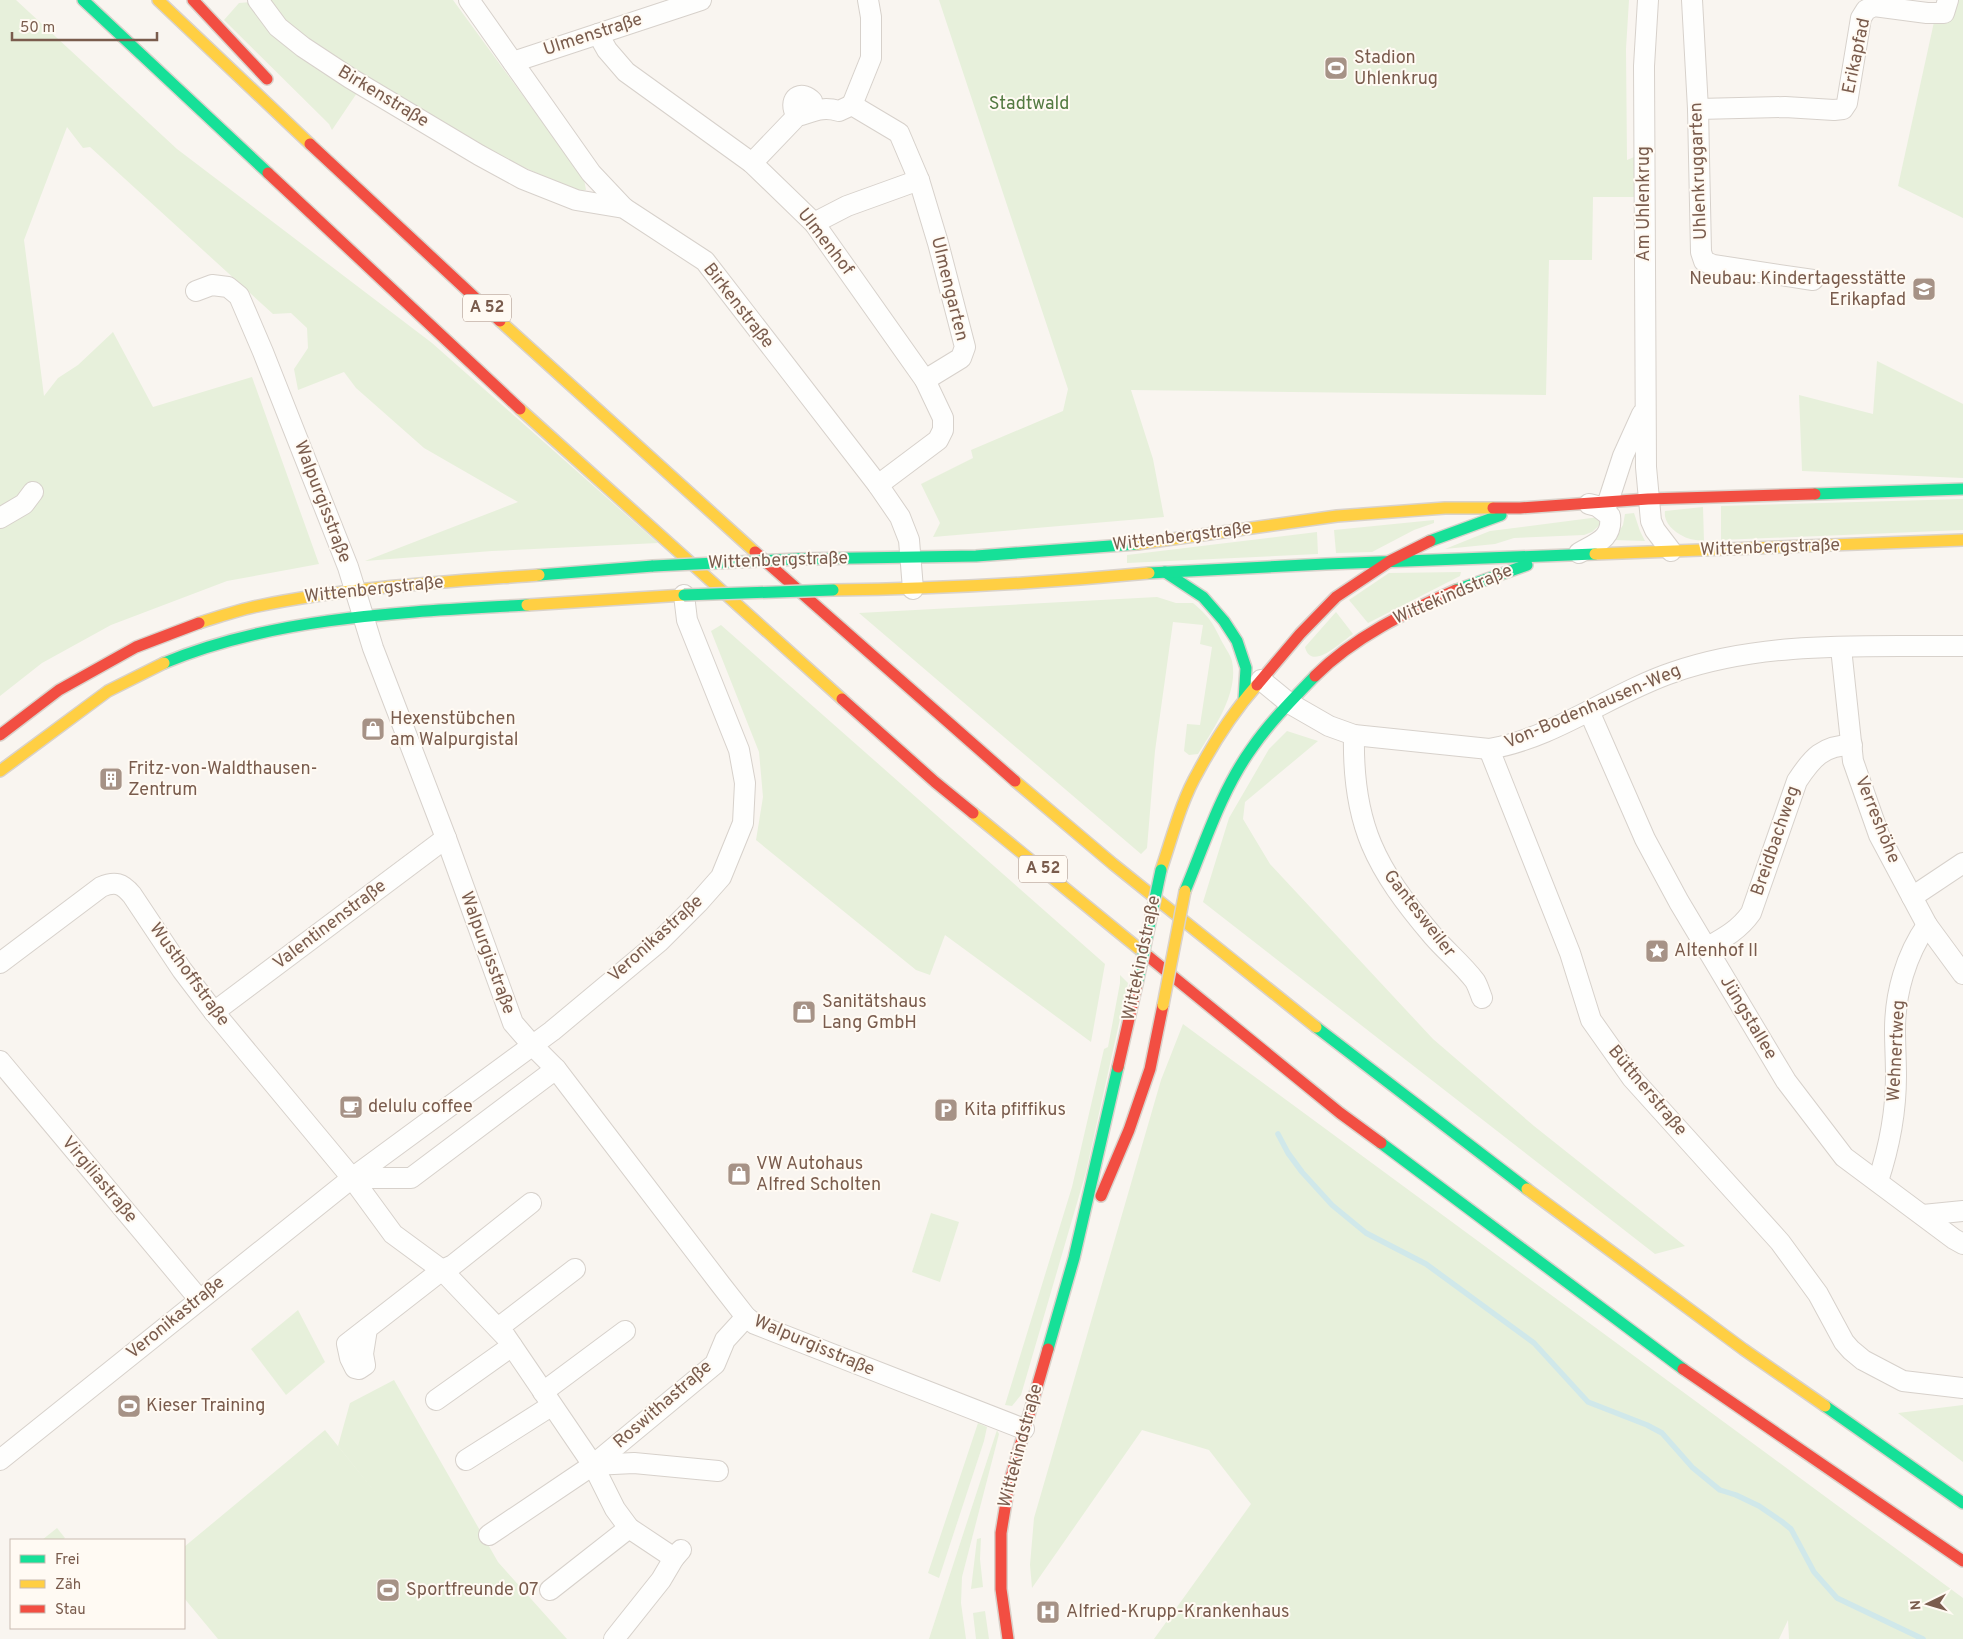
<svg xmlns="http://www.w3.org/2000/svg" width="1963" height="1639" viewBox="0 0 1963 1639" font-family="Overpass,sans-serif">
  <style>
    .green { fill: #e7f0db }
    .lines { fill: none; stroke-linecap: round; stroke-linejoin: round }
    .stream { stroke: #d0e8ea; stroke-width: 5.5 }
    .street-casing { stroke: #d7d1cb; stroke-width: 22 }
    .fast-casing { stroke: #d9d2cb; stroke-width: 14 }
    .slow-casing { stroke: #d9d2cb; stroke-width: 14 }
    .jam-casing { stroke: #d9d2cb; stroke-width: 14 }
    .street { stroke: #fefefd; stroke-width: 20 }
    .fast { stroke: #16e098; stroke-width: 11 }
    .slow { stroke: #ffcf43; stroke-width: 11 }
    .jam { stroke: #f24e42; stroke-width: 11 }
    .fast-bridge-casing { stroke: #d9d2cb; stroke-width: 14; stroke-linecap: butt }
    .slow-bridge-casing { stroke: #d9d2cb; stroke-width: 14; stroke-linecap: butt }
    .fast-bridge { stroke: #16e098; stroke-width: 11 }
    .slow-bridge { stroke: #ffcf43; stroke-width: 11 }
    .labels { text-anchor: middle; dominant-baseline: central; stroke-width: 4; stroke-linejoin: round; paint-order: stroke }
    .shield { fill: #fffaf3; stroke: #a28b7f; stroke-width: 1 }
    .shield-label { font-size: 16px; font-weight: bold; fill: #7a5c4d }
    .street-label { font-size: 18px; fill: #7a5c4d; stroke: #fffaf3 }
    .poi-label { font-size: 18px; fill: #7a5c4d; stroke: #fffaf3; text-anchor: start }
    .park-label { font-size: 18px; fill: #537a41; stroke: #fffaf3 }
  </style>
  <rect width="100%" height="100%" fill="#f9f5f0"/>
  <g class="green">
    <path d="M0,0h16l161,149 255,194 226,200 -166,8 -127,10 153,-59 -94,-54 -68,-60 -12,-16 -46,18 -4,-21 14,-21 -1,-20 -16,-15 -18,1 -183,-167 -7,1 -16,-21 -43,113 20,156 14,-18 20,-13 35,-33 40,75 99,-30 67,187 -92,17 -116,44 -69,38 -42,33z"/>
    <path d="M251,0h202l131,179 2,11 -11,1 -216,-101 -27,40 -3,-6 -105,-104 15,-17 12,-1z"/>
    <path d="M939,0h690l-3,49 1,111 12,-5 1,38 -5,4h-42l-1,63h-43l-3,135 -415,-5 22,69 11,58 -231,20 7,-14 -19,-39 52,-26 -2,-8 92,-39 5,-22z"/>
    <path d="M1943,0h20v218l-65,-32 36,-164z"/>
    <path d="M1877,361l86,43v74l-161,-7 -3,-76 74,19z"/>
    <path d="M1963,499v31l-242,10v-34z"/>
    <path d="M1703,507l1,34c-5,-1 -12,-1 -17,-3 -10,-4 -24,-14 -22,-27z"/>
    <path d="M1634,513l6,18 5,10 -31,-1 9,-15 2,-11z"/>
    <path d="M1599,517l2,1v6l-9,8 -8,3 -70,3 -19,6 -50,5 45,-18z"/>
    <path d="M1434,520v3l-20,7 -42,22 -36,1 -2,-23z"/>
    <path d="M1317,532l1,22 -191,9v-8z"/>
    <path d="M1461,572l-1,4 -92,47 -19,-23 40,-27z"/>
    <path d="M1157,597l19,6h17c15,13 19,18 28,37 3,6 9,14 11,21 7,32 -18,67 -34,93l-9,1 -5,-4 3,-27 13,1 12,-78 -12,-3 3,-19 -30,-3 -18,129 -8,97 -6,6 -282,-241z"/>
    <path d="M1336,612l17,22c-12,8 -42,38 -48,13z"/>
    <path d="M721,625l384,339 -14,78 -146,-107 -15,40 -14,-5 -160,-130 7,-43 -4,-45 -48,-121z"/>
    <path d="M1287,731l31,10 -73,61 -2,17 27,45 163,175 101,87 151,120 -30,8 -452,-352 26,-84 40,-69z"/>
    <path d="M1120,975l8,8 -42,189 -65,223 -9,11 -7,-1 67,-218 32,-138 4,-2 12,-64z"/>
    <path d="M1183,1024l780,574v41h-174l-1,-19 -9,19h-625l97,-135 -42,-54 -67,-20 -110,158 -2,-23 4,-47 127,-438z"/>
    <path d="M931,1213l28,9 -19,60 -28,-10z"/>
    <path d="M298,1310l27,52 -39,33 -35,-46z"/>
    <path d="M394,1380l104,182 69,77h-349l-34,-41v-51l141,-117 66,82 -53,-66 12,-43z"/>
    <path d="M1963,1405v57l-65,-49z"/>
    <path d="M978,1423l9,4 -3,14 -45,137 -11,-5z"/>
    <path d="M997,1430l2,4 -37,143 -1,26 5,36h-37z"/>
    <path d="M57,1528l8,10 -3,2h-20z"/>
    <path d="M981,1538l-1,21 3,28 -12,2 6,-50z"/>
    <path d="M985,1611l4,28h-13l-3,-26z"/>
  </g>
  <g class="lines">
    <path class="stream" d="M1278,1134l10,19 14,19 30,33 34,28 60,31 108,79 54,59 59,23 15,8 30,34 28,23 16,5 23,11 22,15 10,8 23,43 23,26 86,41"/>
    <g class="street-casing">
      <g id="street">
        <path d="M258,0l20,27 25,20 47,31 129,77 44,24 53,21 48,8 81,53 173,224 22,32 9,23 4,49"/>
        <path d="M469,0l122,173 33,35"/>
        <path d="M1648,0l-4,66 2,401 5,54 4,9 16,21"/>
        <path d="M1692,0l6,109 3,143 3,9 9,4 100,15"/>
        <path d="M598,34l9,16 19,22 126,91 62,60 111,157 18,38v12l-5,10 -60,45"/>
        <path d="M513,62l188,-62"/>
        <path d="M852,105l19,-47v-41l-3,-17"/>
        <path d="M1698,109l87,-2 49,3 9,-1 4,-6 14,-85 5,-8 8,-4 53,7h17l4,-13"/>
        <path d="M802,114l-8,-4c-4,-14 9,-19 18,-9l-1,9"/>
        <path d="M752,163l45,-47c16,-4 24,-10 42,-5l13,-6 47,28 20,47 19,63 27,104 -4,11 -36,22"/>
        <path d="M814,223l33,-17 72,-26"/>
        <path d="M196,291l16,-6 16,2 11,9 24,56 85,215 25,81 73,190 67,185 20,23 23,23 165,216 25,32 9,7 269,105"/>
        <path d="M1608,502l15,-46 19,-42"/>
        <path d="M0,518l24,-14 9,-12"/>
        <path d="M1579,553c17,-10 34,-14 31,-37l-13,-10 -8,-2"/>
        <path d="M1841,648l12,113 26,74 48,90 36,49"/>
        <path d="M1261,680l28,23 40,23 25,9 135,14c66,-11 122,-56 185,-77 93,-32 192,-25 289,-26"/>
        <path d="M1589,711l56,128 34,63 107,179 58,76 110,82 9,5"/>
        <path d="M1354,735c-2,90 22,134 79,201 13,15 30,29 42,45 3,5 5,12 7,17"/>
        <path d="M1489,749l81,204 21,67 41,58 148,164 38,52 26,48 7,8 12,10 40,21 60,7"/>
        <path d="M1912,897l51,-34"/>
        <path d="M1706,948c18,-10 33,-18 45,-35l46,-132c15,-23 26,-36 55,-36"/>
        <path d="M0,963l101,-76c14,-6 21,-4 31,8l50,75 32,42 138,166 41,56 49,36 64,67 87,128 22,44 14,19 45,30 7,-8"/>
        <path d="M214,1012l232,-174"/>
        <path d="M0,1061l199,238"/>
        <path d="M352,1178h59l145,-109"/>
        <path d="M1878,1181c11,-33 18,-70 18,-105 0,-16 -1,-31 -1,-46 0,-37 11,-75 32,-105"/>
        <path d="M1923,1215l40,-4"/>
        <path d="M498,1328l77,-59"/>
        <path d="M367,1329l-4,25 2,11 -6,4 -4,-1 -5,-10 -3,-14 95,-74 11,-5 78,-62"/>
        <path d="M543,1392l82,-61"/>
        <path d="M436,1400l76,-54"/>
        <path d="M0,1460l352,-282 200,-147 108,-90 38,-38 23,-26 22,-54 2,-40 -6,-33 -52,-130 -3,-25"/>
        <path d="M466,1460l85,-54"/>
        <path d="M593,1465l41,-2 84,8"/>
        <path d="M489,1535l104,-70 122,-101 10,-24 21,-23"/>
        <path d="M550,1590l79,-62"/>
        <path d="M614,1639l47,-59 13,-22"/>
      </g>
    </g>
    <g class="fast-casing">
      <g id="fast">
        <path d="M83,0l185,173"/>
        <path d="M1815,494l148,-5"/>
        <path d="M1430,541l71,-26"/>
        <path d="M798,559l178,-3 161,-12"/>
        <path d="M1165,572l38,25 21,24 13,20 9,27 -2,32"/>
        <path d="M1149,573l177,-9 269,-10"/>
        <path d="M539,575l114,-9"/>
        <path d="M1456,590l71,-25"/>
        <path d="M164,663c112,-47 243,-51 363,-58"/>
        <path d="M1185,891c20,-48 36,-100 67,-143 18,-26 41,-49 63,-72"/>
        <path d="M1316,1027l211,162"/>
        <path d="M1381,1143l302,226"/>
        <path d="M1048,1349l26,-91 44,-191"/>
        <path d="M1825,1406l138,97"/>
      </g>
    </g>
    <g class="slow-casing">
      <g id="slow">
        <path d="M158,0l152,144"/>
        <path d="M500,321l255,231"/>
        <path d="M520,409l322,290"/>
        <path d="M1137,544l200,-28 108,-8h48"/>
        <path d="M1595,554l368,-14"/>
        <path d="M833,590c106,-1 211,-7 316,-17"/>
        <path d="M527,605l157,-10"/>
        <path d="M199,623c19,-6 39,-13 59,-17 92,-19 187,-24 281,-31"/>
        <path d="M0,771l108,-80 56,-28"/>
        <path d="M1015,781l98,83 203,163"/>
        <path d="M973,813l176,144"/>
        <path d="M1161,870c11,-32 20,-69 37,-98 16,-30 36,-61 59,-87"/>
        <path d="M1527,1189l216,160 82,57"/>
      </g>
    </g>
    <g class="jam-casing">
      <g id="jam">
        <path d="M193,0l74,79"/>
        <path d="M310,144l190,177"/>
        <path d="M268,173l252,236"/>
        <path d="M1493,508h27l128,-9 167,-5"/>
        <path d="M755,552l260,229"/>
        <path d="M1315,676c39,-39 91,-64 141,-86"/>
        <path d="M1257,685l43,-51 36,-37 54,-36 40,-20"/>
        <path d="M842,699l93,83 38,31"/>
        <path d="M0,735l59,-45 77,-43 63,-24"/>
        <path d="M1149,957l191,156 41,30"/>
        <path d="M1118,1067l19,-83"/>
        <path d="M1101,1196l28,-66 21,-61 13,-64"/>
        <path d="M1683,1369l280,192"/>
        <path d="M1008,1639l-7,-50v-56l8,-49 39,-135"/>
      </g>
    </g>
    <use href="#street" class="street"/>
    <use href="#fast" class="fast"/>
    <use href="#slow" class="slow"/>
    <use href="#jam" class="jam"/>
    <g class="fast-bridge-casing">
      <g id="fast-bridge">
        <path d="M653,566l145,-7"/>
        <path d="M684,595l149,-5"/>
        <path d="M1137,984l24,-114"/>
      </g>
    </g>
    <g class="slow-bridge-casing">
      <path id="slow-bridge" d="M1163,1005l22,-114"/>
    </g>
    <use href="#fast-bridge" class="fast-bridge"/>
    <use href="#slow-bridge" class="slow-bridge"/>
  </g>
  <defs>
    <g id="stadium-square" transform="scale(1.25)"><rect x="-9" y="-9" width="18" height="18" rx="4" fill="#a69286" stroke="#fffaf3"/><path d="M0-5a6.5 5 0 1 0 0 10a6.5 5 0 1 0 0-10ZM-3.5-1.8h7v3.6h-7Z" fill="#fff"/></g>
    <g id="school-square" transform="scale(1.25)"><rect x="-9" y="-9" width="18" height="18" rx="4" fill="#a69286" stroke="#fffaf3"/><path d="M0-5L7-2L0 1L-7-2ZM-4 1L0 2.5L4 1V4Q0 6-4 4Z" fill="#fff"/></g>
    <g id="shop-square" transform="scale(1.25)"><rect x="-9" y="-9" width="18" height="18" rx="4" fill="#a69286" stroke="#fffaf3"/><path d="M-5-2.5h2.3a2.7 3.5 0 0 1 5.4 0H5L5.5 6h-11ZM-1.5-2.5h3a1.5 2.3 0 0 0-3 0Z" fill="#fff"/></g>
    <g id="building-square" transform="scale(1.25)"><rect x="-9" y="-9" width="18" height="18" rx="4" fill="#a69286" stroke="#fffaf3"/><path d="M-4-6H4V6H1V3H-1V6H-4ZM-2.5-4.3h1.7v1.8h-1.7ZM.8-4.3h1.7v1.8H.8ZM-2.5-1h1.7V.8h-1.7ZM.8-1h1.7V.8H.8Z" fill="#fff"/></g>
    <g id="sight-square" transform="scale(1.25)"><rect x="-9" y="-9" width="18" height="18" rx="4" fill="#a69286" stroke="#fffaf3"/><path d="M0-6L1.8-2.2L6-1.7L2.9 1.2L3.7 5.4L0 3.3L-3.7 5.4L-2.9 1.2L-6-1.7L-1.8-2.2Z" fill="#fff"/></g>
    <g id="cafe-square" transform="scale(1.25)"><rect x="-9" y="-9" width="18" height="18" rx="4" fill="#a69286" stroke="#fffaf3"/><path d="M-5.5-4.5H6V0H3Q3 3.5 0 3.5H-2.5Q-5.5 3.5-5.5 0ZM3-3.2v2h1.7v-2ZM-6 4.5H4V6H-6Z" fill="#fff"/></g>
    <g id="parking-square" transform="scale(1.25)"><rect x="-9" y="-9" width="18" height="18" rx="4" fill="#a69286" stroke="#fffaf3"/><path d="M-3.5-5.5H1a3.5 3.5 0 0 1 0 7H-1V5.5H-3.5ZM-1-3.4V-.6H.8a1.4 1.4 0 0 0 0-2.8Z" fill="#fff"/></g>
    <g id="hospital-square" transform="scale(1.25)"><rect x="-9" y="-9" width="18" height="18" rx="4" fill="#a69286" stroke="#fffaf3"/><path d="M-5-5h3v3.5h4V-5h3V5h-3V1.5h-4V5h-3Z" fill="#fff"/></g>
  </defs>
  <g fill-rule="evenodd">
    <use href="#stadium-square" x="1336" y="68"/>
    <use href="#school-square" x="1924" y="289"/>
    <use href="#shop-square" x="373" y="729"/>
    <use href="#building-square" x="111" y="779"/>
    <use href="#sight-square" x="1657" y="951"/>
    <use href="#shop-square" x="804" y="1012"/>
    <use href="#cafe-square" x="351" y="1107"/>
    <use href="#parking-square" x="946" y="1110"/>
    <use href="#shop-square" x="739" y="1174"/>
    <use href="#stadium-square" x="129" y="1406"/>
    <use href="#stadium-square" x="388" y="1590"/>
    <use href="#hospital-square" x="1048" y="1612"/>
  </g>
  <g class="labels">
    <g class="shield">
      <rect x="463" y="294.5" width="48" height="27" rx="4"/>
      <rect x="1019" y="855.5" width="48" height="27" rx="4"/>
    </g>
    <g class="shield-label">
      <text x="487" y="308">A 52</text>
      <text x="1043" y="869">A 52</text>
    </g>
    <g class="street-label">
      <text transform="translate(593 35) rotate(-18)">Ulmenstraße</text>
      <text transform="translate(1857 56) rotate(-78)">Erikapfad</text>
      <text transform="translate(383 97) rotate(31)">Birkenstraße</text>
      <text transform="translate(1699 171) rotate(-92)">Uhlenkruggarten</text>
      <text transform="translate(1644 204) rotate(-90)">Am Uhlenkrug</text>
      <text transform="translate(825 242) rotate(52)">Ulmenhof</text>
      <text transform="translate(949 289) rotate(76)">Ulmengarten</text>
      <text transform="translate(738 306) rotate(52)">Birkenstraße</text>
      <text transform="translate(322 502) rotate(69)">Walpurgisstraße</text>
      <text transform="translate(1182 537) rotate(-7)">Wittenbergstraße</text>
      <text transform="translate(1770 548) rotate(-2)">Wittenbergstraße</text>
      <text transform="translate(778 561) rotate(-2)">Wittenbergstraße</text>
      <text transform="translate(374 590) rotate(-6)">Wittenbergstraße</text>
      <text transform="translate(1453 595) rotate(-23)">Wittekindstraße</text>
      <text transform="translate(1593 707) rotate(-23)">Von-Bodenhausen-Weg</text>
      <text transform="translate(1877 820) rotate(68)">Verreshöhe</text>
      <text transform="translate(1776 841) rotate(-71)">Breidbachweg</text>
      <text transform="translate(1419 914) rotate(52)">Gantesweiler</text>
      <text transform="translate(330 925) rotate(-37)">Valentinenstraße</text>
      <text transform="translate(656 939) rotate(-42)">Veronikastraße</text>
      <text transform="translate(487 953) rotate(70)">Walpurgisstraße</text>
      <text transform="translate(1142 958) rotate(-78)">Wittekindstraße</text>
      <text transform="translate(189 975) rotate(54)">Wusthoffstraße</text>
      <text transform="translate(1748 1018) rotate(59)">Jüngstallee</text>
      <text transform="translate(1897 1051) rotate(-87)">Wehnertweg</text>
      <text transform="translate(1647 1091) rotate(50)">Büttnerstraße</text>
      <text transform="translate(99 1180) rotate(50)">Virgiliastraße</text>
      <text transform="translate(176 1318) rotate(-39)">Veronikastraße</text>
      <text transform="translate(814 1346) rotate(23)">Walpurgisstraße</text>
      <text transform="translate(663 1405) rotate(-41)">Roswithastraße</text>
      <text transform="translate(1021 1446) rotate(-75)">Wittekindstraße</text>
    </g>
    <g class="poi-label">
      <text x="1354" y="58">Stadion<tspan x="1354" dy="21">Uhlenkrug</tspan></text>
      <text x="1906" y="279" text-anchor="end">Neubau: Kindertagesstätte<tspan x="1906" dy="21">Erikapfad</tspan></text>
      <text x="390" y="719">Hexenstübchen<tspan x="390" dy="21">am Walpurgistal</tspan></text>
      <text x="128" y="769">Fritz-von-Waldthausen-<tspan x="128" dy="21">Zentrum</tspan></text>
      <text x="1674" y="951">Altenhof II</text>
      <text x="822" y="1002">Sanitätshaus<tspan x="822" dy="21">Lang GmbH</tspan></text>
      <text x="368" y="1107">delulu coffee</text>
      <text x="964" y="1110">Kita pfiffikus</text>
      <text x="756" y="1164">VW Autohaus<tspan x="756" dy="21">Alfred Scholten</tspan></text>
      <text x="146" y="1406">Kieser Training</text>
      <text x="406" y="1590">Sportfreunde 07</text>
      <text x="1066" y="1612">Alfried-Krupp-Krankenhaus</text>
    </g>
    <g class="park-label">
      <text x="1029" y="104">Stadtwald</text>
    </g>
  </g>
  <rect x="10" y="1539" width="175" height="90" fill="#fffaf3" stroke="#cabbb1"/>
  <rect x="20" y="1555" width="25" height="8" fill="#16e098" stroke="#cabbb1"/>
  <text x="55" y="1564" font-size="15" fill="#7a5c4d">Frei</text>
  <rect x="20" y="1580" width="25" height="8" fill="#ffcf43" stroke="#cabbb1"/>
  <text x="55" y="1589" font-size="15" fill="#7a5c4d">Zäh</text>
  <rect x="20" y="1605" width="25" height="8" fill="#f24e42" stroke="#cabbb1"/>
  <text x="55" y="1614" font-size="15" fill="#7a5c4d">Stau</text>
  <g transform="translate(1928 1604) rotate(265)" stroke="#fffaf3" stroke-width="4" paint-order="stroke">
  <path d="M0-4L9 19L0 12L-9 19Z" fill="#7a5c4d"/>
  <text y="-8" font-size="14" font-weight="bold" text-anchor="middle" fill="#7a5c4d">N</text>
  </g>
  <path d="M12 32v8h145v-8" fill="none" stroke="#7a5c4d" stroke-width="2.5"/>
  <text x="20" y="32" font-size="15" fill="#7a5c4d" stroke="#fffaf3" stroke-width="4" paint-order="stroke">50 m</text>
</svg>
